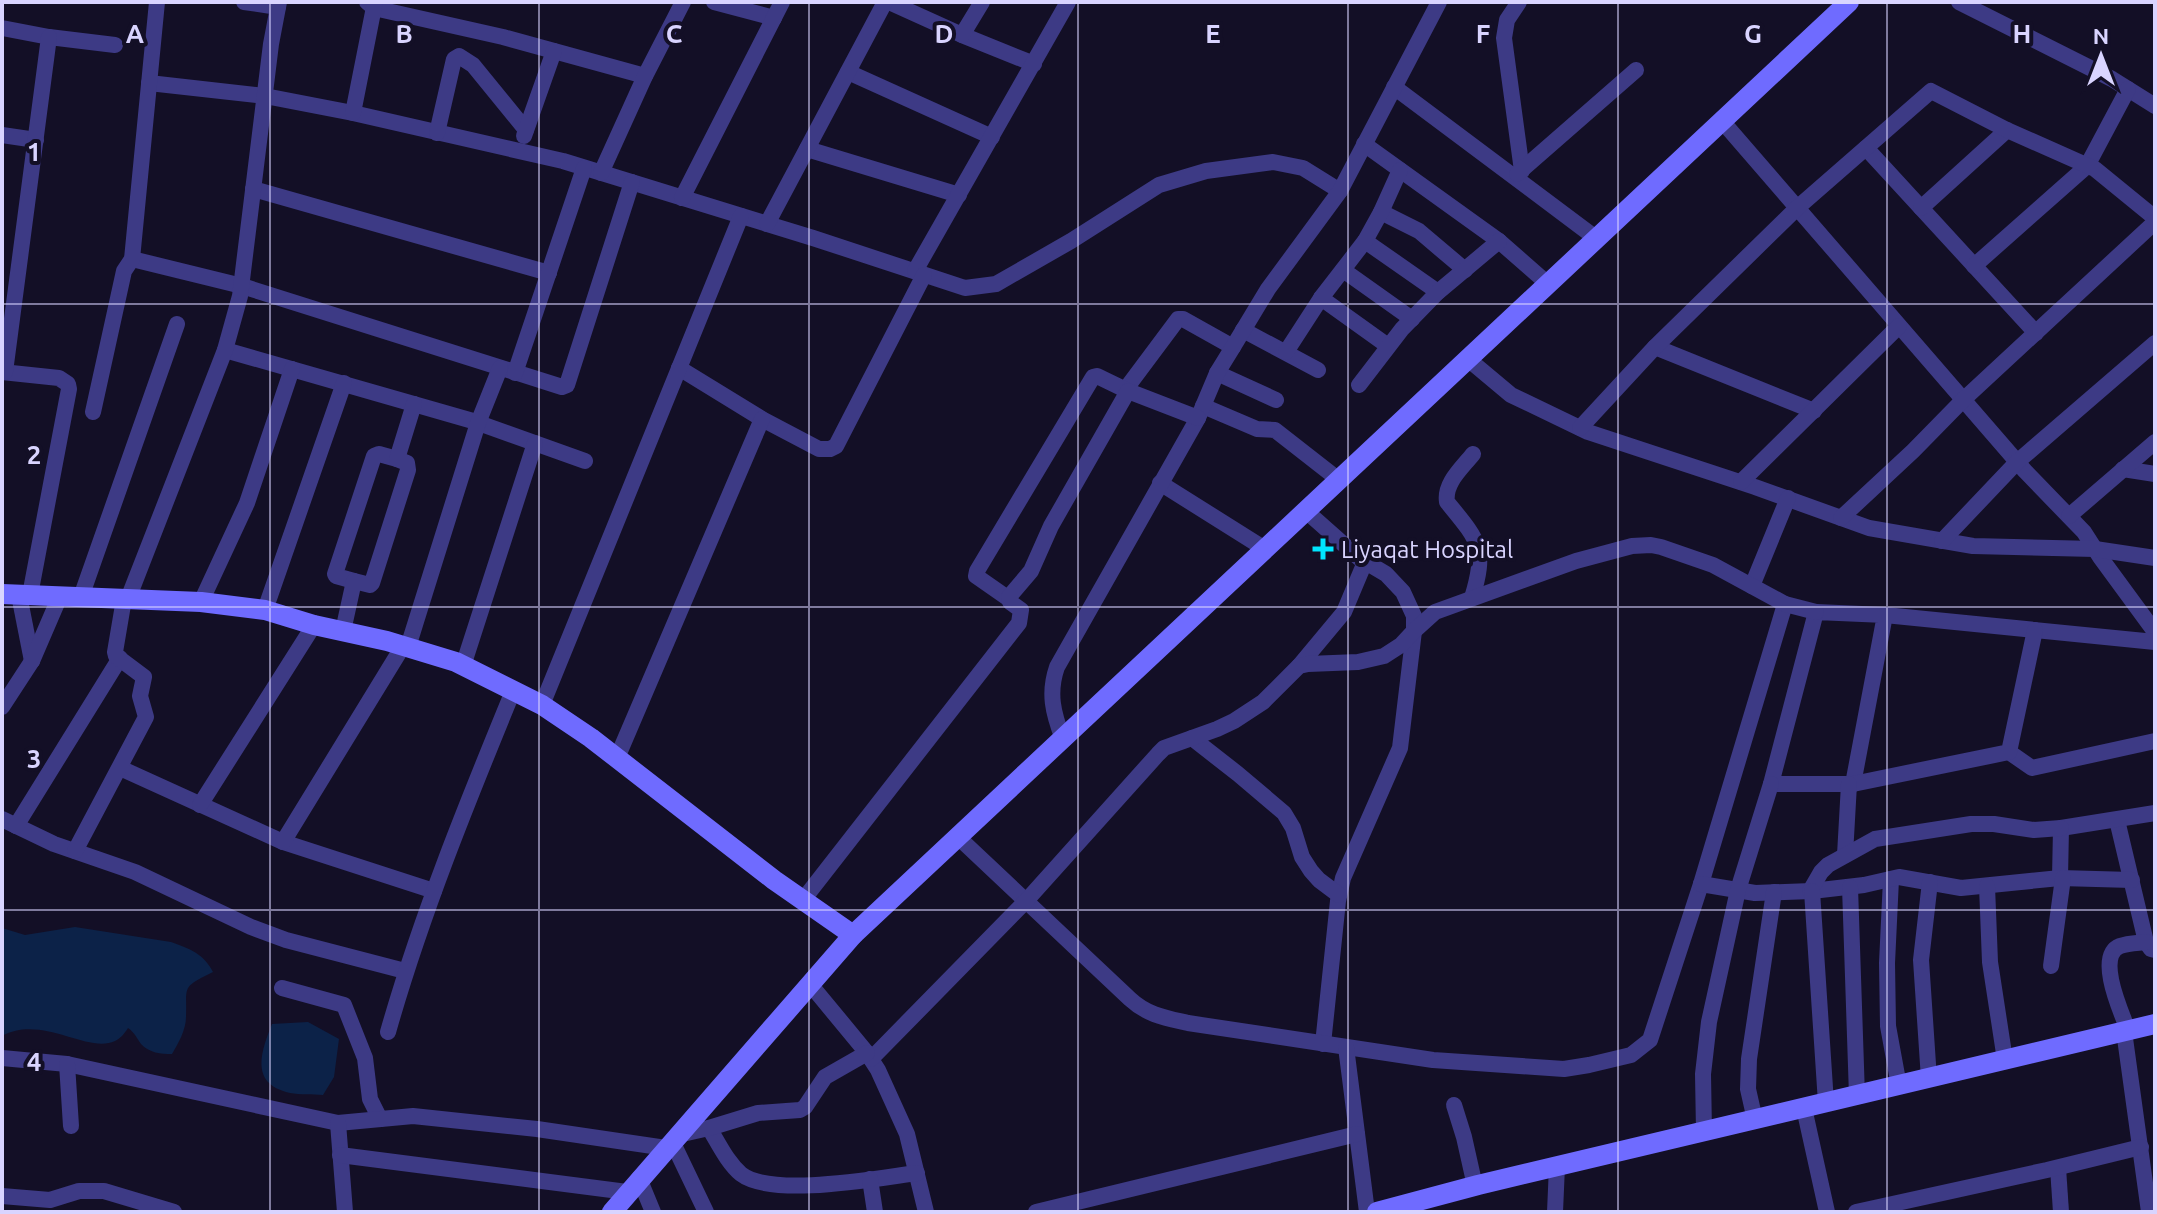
<svg xmlns="http://www.w3.org/2000/svg" width="2157" height="1214" viewBox="0 0 2157 1214" font-family="Ubuntu,sans-serif">
  <style>
    .water { fill: #0c2248 }
    .lines { fill: none; stroke-linecap: round; stroke-linejoin: round }
    .street { stroke: #3d3a85; stroke-width: 16 }
    .secondary { stroke: #6f6bff; stroke-width: 20 }
    .grid { fill: none; stroke: #d9d4ff; stroke-width: 2; stroke-opacity: 0.55 }
    .poi-dot { fill: #00e5ff; stroke: #130f26; stroke-width: 3 }
    .labels { text-anchor: middle; dominant-baseline: central; stroke-width: 8; stroke-linejoin: round; paint-order: stroke }
    .poi-label { font-size: 24px; fill: #d9d4ff; stroke: #130f26; text-anchor: start }
    .grid-label { font-size: 26px; text-anchor: middle; font-weight: bold; fill: #d9d4ff; stroke: #130f26; stroke-width: 8; stroke-linejoin: round; paint-order: stroke }
  </style>
  <rect width="100%" height="100%" fill="#130f26"/>
  <g class="water">
    <path d="M75,927l96,15c19,7 32,11 42,30 -32,16 -26,13 -27,45 0,13 -8,27 -14,37 -11,0 -23,-1 -31,-10 -5,-7 -6,-11 -13,-16 -3,5 -8,11 -13,13 -28,13 -73,-27 -113,-5v-108l23,7z"/>
    <path d="M308,1022l31,17 -5,38 -11,18c-10,-1 -23,0 -33,-2 -41,-9 -29,-41 -18,-69z"/>
  </g>
  <g class="lines">
    <g class="street">
      <path d="M244,2l34,5"/>
      <path d="M367,2l7,6 129,29 142,39"/>
      <path d="M714,2l60,16"/>
      <path d="M889,2l73,33 72,29"/>
      <path d="M1519,2l-12,18 -3,18 18,133"/>
      <path d="M1959,2l153,77 43,27"/>
      <path d="M2,28l47,9 66,8"/>
      <path d="M962,35l20,-33"/>
      <path d="M848,72l144,65"/>
      <path d="M149,83l116,13 88,17 210,48 250,77 152,50 31,-4 75,-43 88,-56 47,-14 67,-9 30,6 37,23"/>
      <path d="M1394,87l203,152"/>
      <path d="M353,113l22,-111"/>
      <path d="M1722,121l303,350 59,61 16,25 55,75"/>
      <path d="M437,133l17,-74 5,-3 14,9 53,65"/>
      <path d="M2,135l34,5"/>
      <path d="M524,136l30,-85"/>
      <path d="M1364,144l135,97 49,43"/>
      <path d="M1866,148l170,185"/>
      <path d="M807,149l152,46"/>
      <path d="M601,173l44,-97 38,-74"/>
      <path d="M1517,174l119,-104"/>
      <path d="M253,189l296,84"/>
      <path d="M682,198l100,-196"/>
      <path d="M1921,208l86,-78"/>
      <path d="M1381,212l38,19 46,39"/>
      <path d="M767,224l118,-222"/>
      <path d="M1365,241l73,51"/>
      <path d="M132,259l110,27 320,101 5,-2 65,-203"/>
      <path d="M1974,266l113,-100 41,-77"/>
      <path d="M1343,270l69,49"/>
      <path d="M915,271l153,-269"/>
      <path d="M1321,298l67,48"/>
      <path d="M1243,330l75,40"/>
      <path d="M1655,347l159,64"/>
      <path d="M225,350l248,71 112,40"/>
      <path d="M1286,352l35,-54 44,-57 16,-29 19,-42"/>
      <path d="M1468,359l43,36 77,37 167,55 114,41 104,18 122,3 60,9"/>
      <path d="M679,368l83,51 57,30h11l6,-3 88,-171"/>
      <path d="M2,372l57,6 9,6 1,5 -39,206"/>
      <path d="M5,372l44,-335"/>
      <path d="M515,373l69,-205"/>
      <path d="M1217,373l59,27"/>
      <path d="M1359,385l43,-56 36,-37 61,-51"/>
      <path d="M1125,390l53,-71h5l50,28"/>
      <path d="M1203,406l54,23 18,1 64,50"/>
      <path d="M93,412l31,-141 8,-12 25,-257"/>
      <path d="M1580,428l75,-81 142,-139 134,-117 76,39 88,39 60,49"/>
      <path d="M2123,469l32,5"/>
      <path d="M1741,482l158,-156"/>
      <path d="M1160,483l105,66"/>
      <path d="M1306,511l53,47 27,16 17,18 11,24v15l-14,117 -57,130 -5,23 -15,143"/>
      <path d="M2069,516l86,-74"/>
      <path d="M1841,518l72,-67 50,-51 192,-178"/>
      <path d="M1942,541l75,-79 138,-119"/>
      <path d="M354,581l-18,-5 -1,-2 39,-118 5,-2 18,5"/>
      <path d="M1752,586l36,-88"/>
      <path d="M19,595l13,66"/>
      <path d="M81,597l96,-273"/>
      <path d="M1472,598c15,-50 7,-57 -25,-96 -3,-19 15,-34 26,-48"/>
      <path d="M128,599l97,-249 15,-54 31,-252 8,-42"/>
      <path d="M1009,599l-33,-23 1,-5 116,-194 4,-1 31,15"/>
      <path d="M201,602l46,-99 45,-134"/>
      <path d="M265,610l79,-227"/>
      <path d="M1885,615l-32,169h-82l45,-172 69,3 270,27"/>
      <path d="M343,631l11,-50 16,4 2,-2 36,-113 -1,-7 -10,-4 17,-55"/>
      <path d="M408,647l70,-224 22,-55"/>
      <path d="M463,666l72,-223"/>
      <path d="M1299,666l45,-54 21,-50"/>
      <path d="M542,705l199,-489"/>
      <path d="M2,707l30,-46 28,-65"/>
      <path d="M1192,738l46,36 46,39 9,15 9,29 9,14 8,9 20,15"/>
      <path d="M1063,739c-10,-26 -15,-46 -6,-72l141,-249 19,-45 16,-26 35,-58 72,-98 99,-189"/>
      <path d="M2009,752l23,16 123,-27"/>
      <path d="M617,758l145,-339"/>
      <path d="M120,768l163,74 151,49"/>
      <path d="M1853,784l156,-32 26,-122"/>
      <path d="M200,805l114,-180"/>
      <path d="M2,819l52,25 81,28 116,55 35,13 119,31"/>
      <path d="M2117,820l29,122 5,7 4,1"/>
      <path d="M16,826l104,-168"/>
      <path d="M958,837l172,162c17,16 36,19 58,24l245,37 131,9 25,-4 42,-10 19,-15 51,-156 84,-280"/>
      <path d="M283,842l120,-196"/>
      <path d="M75,851l71,-134 -6,-21 4,-19 -28,-21 -1,-4 9,-53"/>
      <path d="M1845,855l4,-71"/>
      <path d="M2060,878l1,-50 94,-15"/>
      <path d="M1891,879l-4,84 1,63 11,60"/>
      <path d="M1701,884l54,9 57,-2 52,-6 35,-8 62,11 99,-10 72,2"/>
      <path d="M1987,886l3,76 15,98"/>
      <path d="M1850,887l7,209"/>
      <path d="M1810,891l11,-19 7,-7 47,-26 96,-15h23l40,6 27,-2"/>
      <path d="M1812,891l14,212"/>
      <path d="M803,900l216,-277 2,-13 -11,-8 -1,-5 22,-26 20,-45 77,-135 70,27"/>
      <path d="M2051,966l12,-88"/>
      <path d="M810,984l57,69 11,17 29,64 19,78"/>
      <path d="M282,988l62,17 21,53 5,41 10,20"/>
      <path d="M2128,1030c-6,-16 -33,-74 -8,-84 8,-3 18,-3 26,-4"/>
      <path d="M2124,1031l25,181"/>
      <path d="M388,1032c33,-116 79,-229 125,-341"/>
      <path d="M1346,1047l21,165"/>
      <path d="M2,1058l65,6 271,59 75,-7 124,13 129,19"/>
      <path d="M871,1059l155,-158 132,-147 6,-6 53,-19 17,-8 29,-19 36,-36 9,-2 50,-2 26,-6 17,-11 13,-14 21,-19 141,-51 56,-15 19,-1 10,2 52,18 72,39 31,8"/>
      <path d="M67,1064l4,62"/>
      <path d="M1929,1079l-8,-119 9,-78"/>
      <path d="M1454,1105l10,32 11,49"/>
      <path d="M1804,1108l23,104"/>
      <path d="M1755,1120l-7,-31 1,-30 25,-167"/>
      <path d="M338,1123l7,89"/>
      <path d="M709,1128c10,16 18,34 32,46 31,24 137,4 176,-1"/>
      <path d="M1704,1132l-1,-58 6,-52 29,-132 33,-106"/>
      <path d="M678,1135l31,-7 49,-15 42,-3 5,-3 20,-30 42,-24"/>
      <path d="M672,1141l34,71"/>
      <path d="M340,1155l287,37"/>
      <path d="M2058,1168l3,44"/>
      <path d="M639,1178l14,34"/>
      <path d="M870,1179l5,33"/>
      <path d="M2,1196l48,4 29,-9h25l70,21"/>
      <path d="M1036,1212l321,-78"/>
      <path d="M1555,1212l2,-46"/>
      <path d="M1856,1212l191,-42 94,-23"/>
    </g>
    <g class="secondary">
      <path d="M2,594l199,8 64,8 49,15 73,16 69,21 86,43 49,33 183,142 79,55"/>
      <path d="M612,1212l241,-277 996,-933"/>
      <path d="M1377,1212l101,-27 677,-161"/>
    </g>
  </g>
  <path class="grid" d="M270,2v1210M539,2v1210M809,2v1210M1078,2v1210M1348,2v1210M1618,2v1210M1887,2v1210M2,304h2153M2,607h2153M2,910h2153"/>
  <path class="poi-dot" d="M1319 537h8v8h8v8h-8v8h-8v-8h-8v-8h8z"/>
  <g class="labels">
    <g class="poi-label">
      <text x="1341" y="549">Liyaqat Hospital</text>
    </g>
  </g>
  <g class="grid-label">
    <text x="135" y="43">A</text>
    <text x="404" y="43">B</text>
    <text x="674" y="43">C</text>
    <text x="944" y="43">D</text>
    <text x="1213" y="43">E</text>
    <text x="1483" y="43">F</text>
    <text x="1753" y="43">G</text>
    <text x="2022" y="43">H</text>
    <text x="34" y="161">1</text>
    <text x="34" y="464">2</text>
    <text x="34" y="768">3</text>
    <text x="34" y="1071">4</text>
  </g>
  <rect width="2157" height="1214" fill="none" stroke="#d9d4ff" stroke-width="8"/>
  <g transform="translate(2101 56)" stroke="#130f26" stroke-width="6" paint-order="stroke">
  <path d="M0-6L14 30L0 20L-14 30Z" fill="#d9d4ff"/>
  <text y="-12" font-size="22" font-weight="bold" text-anchor="middle" fill="#d9d4ff">N</text>
  </g>
</svg>
